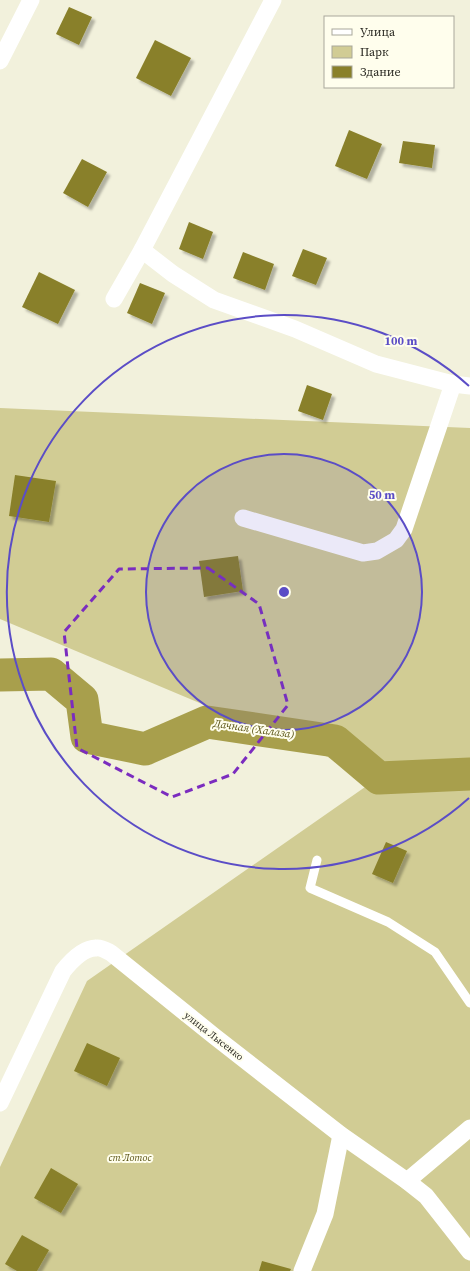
<svg xmlns="http://www.w3.org/2000/svg" width="470" height="1271" viewBox="0 0 470 1271" font-family="'Source Serif 4',serif">
  <style>
    .green { fill: #d1cc94 }
    .lines { fill: none; stroke-linecap: round; stroke-linejoin: round }
    .river { stroke: #a89f4c; stroke-width: 33 }
    .building { fill: #89802a; filter: url(#shadow) }
    .lane { stroke: #fff; stroke-width: 9 }
    .street { stroke: #fff; stroke-width: 17 }
    .marked { fill: none; stroke: #7b2cbf; stroke-width: 3; stroke-dasharray: 8 5; stroke-linejoin: round }
    .ring { fill: none; stroke: #5b4dc6; stroke-width: 2 }
    .labels { text-anchor: middle; dominant-baseline: central; stroke-width: 4; stroke-linejoin: round; paint-order: stroke }
    .street-label { font-size: 10px; fill: #282720; stroke: #fffeed }
    .park-label { font-size: 10px; font-style: italic; fill: #585112; stroke: #fffeed }
    .water-label { font-size: 11px; font-style: italic; fill: #5a5415; stroke: #fffeed }
    .centre { fill: #5b4dc6; stroke: #fffeed; stroke-width: 2 }
    .ring-label { font-size: 12px; text-anchor: middle; font-weight: bold; fill: #5b4dc6; stroke: #fffeed; stroke-width: 4; stroke-linejoin: round; paint-order: stroke }
  </style>
  <defs>
    <filter id="shadow"><feDropShadow dx="3.5" dy="3.5" stdDeviation="1" flood-color="#0004"/></filter>
  </defs>
  <rect width="100%" height="100%" fill="#f2f1dc"/>
  <path class="green" d="M0,408l470,20v843h-470v-104l87,-186 291,-203 -378,-159z"/>
  <g class="lines">
    <path class="river" d="M0,675l51,-1 31,26 5,37 58,12 62,-27 128,19 44,37 91,-4"/>
  </g>
  <g class="building">
    <path d="M69,7l23,10 -13,28 -23,-11z"/>
    <path d="M155,40l36,18 -20,38 -35,-18z"/>
    <path d="M349,130l33,14 -15,35 -32,-13z"/>
    <path d="M403,141l32,4 -3,23 -33,-5z"/>
    <path d="M82,159l25,13 -19,35 -25,-14z"/>
    <path d="M189,222l24,10 -10,27 -24,-10z"/>
    <path d="M303,249l24,9 -11,27 -24,-9z"/>
    <path d="M243,252l31,12 -9,26 -32,-12z"/>
    <path d="M39,272l36,18 -17,34 -36,-17z"/>
    <path d="M140,283l25,10 -13,31 -25,-11z"/>
    <path d="M307,385l25,9 -9,26 -25,-9z"/>
    <path d="M15,475l41,6 -7,41 -40,-6z"/>
    <path d="M238,556l5,35 -39,6 -5,-36z"/>
    <path d="M386,842l21,9 -14,32 -21,-9z"/>
    <path d="M87,1043l33,15 -13,28 -33,-15z"/>
    <path d="M51,1168l27,16 -17,29 -27,-15z"/>
    <path d="M22,1235l27,15 -12,21h-20l-12,-7z"/>
    <path d="M262,1261l29,8 -1,2h-31z"/>
  </g>
  <g class="lines">
    <path class="lane" d="M317,860l-7,28 78,34 47,30 35,51"/>
    <g class="street">
      <path d="M0,61l31,-61"/>
      <path d="M142,250l31,24 41,26 81,29 81,35 77,20 17,2"/>
      <path d="M114,299l28,-49 131,-250"/>
      <path d="M243,518l120,35 14,-2 19,-11 8,-11 49,-145"/>
      <path d="M0,1103l63,-132c8,-10 20,-23 33,-23 5,-1 11,3 15,5l103,83 127,99 66,46 19,15 44,56"/>
      <path d="M407,1181l63,-53"/>
      <path d="M302,1271l23,-57 16,-79"/>
    </g>
  </g>
  <path class="marked" d="M208,568l51,36 29,101 -55,69 -61,23 -95,-49 -13,-116 55,-63z"/>
  <circle cx="284" cy="592" r="138" fill="#5b4dc6" fill-opacity=".12"/>
  <g class="ring">
    <circle cx="284" cy="592" r="138"/>
    <path d="M469 798A277 277 0 1 1 469 386"/>
  </g>
  <g class="labels">
    <g class="street-label">
      <text transform="translate(214 1036) rotate(38)">улица Лысенко</text>
    </g>
    <g class="park-label">
      <text x="130" y="1157">ст Лотос</text>
    </g>
    <g class="water-label">
      <text transform="translate(254 729) rotate(8)">Дачная (Халаза)</text>
    </g>
  </g>
  <circle cx="284" cy="592" r="6" class="centre"/>
  <g class="ring-label">
    <text x="401" y="345">100 m</text>
    <text x="382" y="499">50 m</text>
  </g>
  <rect x="324" y="16" width="130" height="72" fill="#fffeed" stroke="#a9a89b"/>
  <rect x="332" y="29" width="20" height="6" fill="#ffffff" stroke="#a9a89b"/>
  <text x="360" y="36" font-size="12" fill="#282720">Улица</text>
  <rect x="332" y="46" width="20" height="12" fill="#d1cc94" stroke="#a9a89b"/>
  <text x="360" y="56" font-size="12" fill="#282720">Парк</text>
  <rect x="332" y="66" width="20" height="12" fill="#89802a" stroke="#a9a89b"/>
  <text x="360" y="76" font-size="12" fill="#282720">Здание</text>
</svg>
